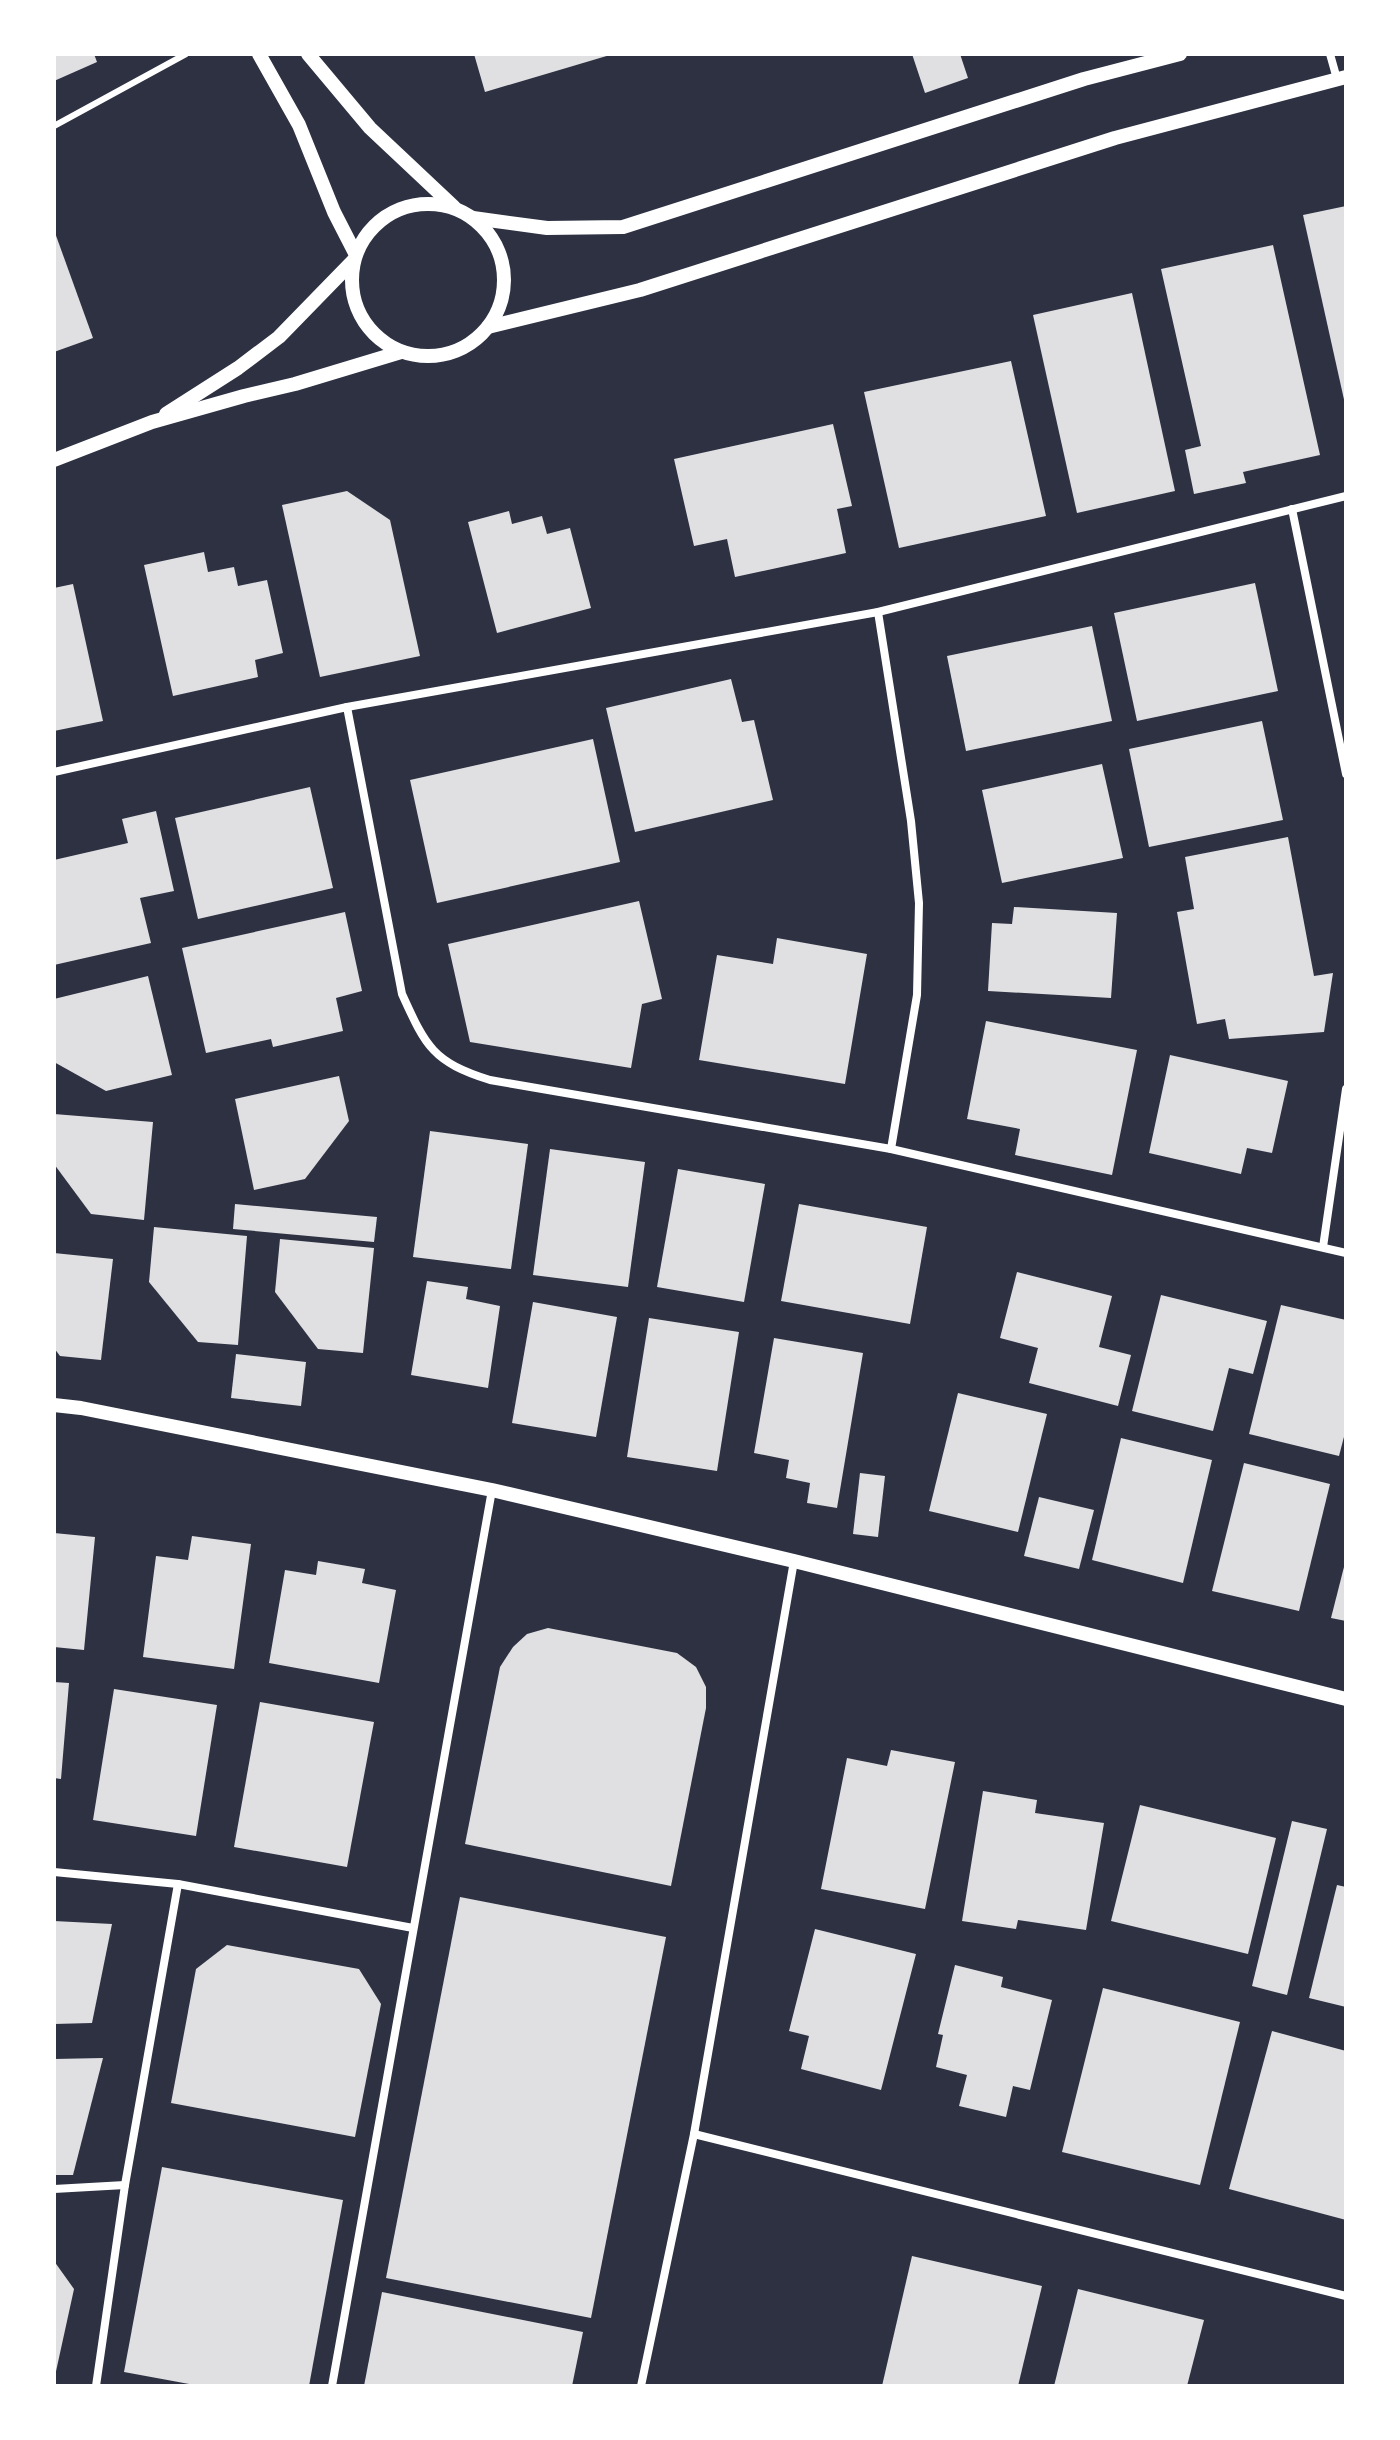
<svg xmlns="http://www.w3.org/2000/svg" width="1400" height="2440" viewBox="0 0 1400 2440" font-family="'Varela Round',sans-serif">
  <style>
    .building { fill: #e0e0e3 }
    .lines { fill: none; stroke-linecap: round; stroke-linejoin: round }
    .service { stroke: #fff; stroke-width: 6 }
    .minor { stroke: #fff; stroke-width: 8 }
    .tertiary { stroke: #fff; stroke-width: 14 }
  </style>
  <rect width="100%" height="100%" fill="#2d3142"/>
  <g class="building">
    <path d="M54,54h40l3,8 -43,19z"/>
    <path d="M474,54h136v1l-125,37z"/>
    <path d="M912,54h48l8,24 -43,15z"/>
    <path d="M1346,206v198h-1l-42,-189z"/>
    <path d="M54,230l39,108 -39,14z"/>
    <path d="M1273,245l47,210 -77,17 3,11 -52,11 -9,-44 16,-4 -40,-177z"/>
    <path d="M1132,293l43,198 -98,22 -44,-198z"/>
    <path d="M1011,361l35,155 -147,32 -35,-156z"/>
    <path d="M833,424l19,82 -15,3 9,44 -111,24 -8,-38 -33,7 -20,-87z"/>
    <path d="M347,491l43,29 30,136 -100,21 -38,-172z"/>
    <path d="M509,511l3,13 30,-8 5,18 23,-6 21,80 -94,25 -29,-111z"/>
    <path d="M204,552l4,20 26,-5 4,19 29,-6 16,73 -28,7 3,17 -85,19 -29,-131z"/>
    <path d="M1255,583l23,108 -141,30 -23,-108z"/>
    <path d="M73,584l30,137 -49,10v-143z"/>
    <path d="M1092,626l20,95 -146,30 -19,-95z"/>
    <path d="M731,679l11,43 12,-2 19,80 -138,32 -29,-124z"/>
    <path d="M1262,721l21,99 -134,27 -20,-98z"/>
    <path d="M593,739l27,123 -183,41 -27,-123z"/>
    <path d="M1102,764l21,94 -121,25 -20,-93z"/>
    <path d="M310,787l23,101 -135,31 -23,-101z"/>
    <path d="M156,811l18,80 -34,7 11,45 -97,22v-105l74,-17 -6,-24z"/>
    <path d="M1288,837l26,139 19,-3 -9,59 -95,7 -4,-20 -28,5 -20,-112 17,-3 -9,-52z"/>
    <path d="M639,901l23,98 -20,5 -11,64 -161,-26 -22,-98z"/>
    <path d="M1014,907l103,6 -6,85 -123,-7 4,-68 20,1z"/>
    <path d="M345,912l17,79 -26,7 7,33 -70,16 -2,-8 -65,14 -24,-105z"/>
    <path d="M777,938l90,16 -22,130 -146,-24 18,-105 56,9z"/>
    <path d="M148,976l24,99 -66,16 -52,-29v-63z"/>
    <path d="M986,1021l151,29 -25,125 -97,-20 5,-26 -53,-10z"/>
    <path d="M1170,1055l118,26 -16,72 -25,-5 -6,26 -92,-21z"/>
    <path d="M339,1076l10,45 -44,58 -51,11 -19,-91z"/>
    <path d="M54,1114l99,8 -9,98 -53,-6 -37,-50z"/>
    <path d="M430,1131l98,13 -17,125 -98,-12z"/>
    <path d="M550,1149l95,13 -17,125 -95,-12z"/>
    <path d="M678,1169l87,15 -21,118 -87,-15z"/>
    <path d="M235,1204l142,13 -3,25 -141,-13z"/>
    <path d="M799,1204l128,23 -17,97 -129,-23z"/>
    <path d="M154,1227l93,9 -9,109 -40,-3 -49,-60z"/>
    <path d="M280,1239l94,9 -11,105 -45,-4 -43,-57z"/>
    <path d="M54,1253l59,6 -12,101 -41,-4 -6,-8z"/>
    <path d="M1017,1272l95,24 -13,51 32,8 -13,51 -89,-23 9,-35 -38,-10z"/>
    <path d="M427,1281l41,6 -2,12 34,7 -12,82 -77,-13z"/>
    <path d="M1161,1295l106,26 -14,53 -24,-6 -16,63 -81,-20z"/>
    <path d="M533,1302l84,15 -21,120 -84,-14z"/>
    <path d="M1281,1305l65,15v109l-7,27 -90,-22z"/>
    <path d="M649,1318l90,14 -22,139 -90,-14z"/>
    <path d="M774,1338l89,15 -26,155 -30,-5 3,-20 -24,-5 3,-18 -35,-7z"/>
    <path d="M236,1354l70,8 -5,44 -70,-8z"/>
    <path d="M958,1393l89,21 -29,118 -89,-21z"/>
    <path d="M1121,1438l91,22 -29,123 -91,-23z"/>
    <path d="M1244,1463l86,21 -31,127 -87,-20z"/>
    <path d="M860,1473l25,3 -7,61 -25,-3z"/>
    <path d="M1039,1497l55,13 -15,59 -55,-13z"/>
    <path d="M54,1533l41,4 -11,113 -30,-3z"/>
    <path d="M192,1536l59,8 -17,125 -91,-12 13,-101 32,4z"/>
    <path d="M318,1561l47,8 -3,14 34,7 -17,93 -110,-20 16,-93 31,5z"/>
    <path d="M1345,1563h1v58l-15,-3z"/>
    <path d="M548,1628l129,25 19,14 10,20v21l-35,178 -206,-42 35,-177 13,-20 14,-13z"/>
    <path d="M54,1682l15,1 -8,96 -7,-1z"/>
    <path d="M114,1689l103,16 -21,131 -103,-16z"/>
    <path d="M260,1702l114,20 -27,145 -113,-20z"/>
    <path d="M891,1750l64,12 -30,147 -104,-20 26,-131 40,8z"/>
    <path d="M983,1791l54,9 -2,13 69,10 -18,107 -68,-10 -2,9 -54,-8z"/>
    <path d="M1140,1805l136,33 -28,116 -137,-33z"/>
    <path d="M1292,1821l35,8 -40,166 -35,-9z"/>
    <path d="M1337,1885l9,2v120l-37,-9z"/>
    <path d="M460,1897l206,40 -75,381 -205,-40z"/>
    <path d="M54,1921l58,3 -20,99 -38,1z"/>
    <path d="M815,1929l101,25 -35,136 -80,-21 8,-33 -20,-5z"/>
    <path d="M227,1945l132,24 22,35 -26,133 -184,-34 25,-134z"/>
    <path d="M955,1965l48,12 -2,10 51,13 -22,90 -17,-4 -7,31 -47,-11 8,-31 -31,-8 7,-32 -5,-1z"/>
    <path d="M1103,1988l137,34 -40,163 -138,-33z"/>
    <path d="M1272,2031l74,20v169l-117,-31z"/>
    <path d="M103,2058l-30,117h-19v-116z"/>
    <path d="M162,2167l181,33 -34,186h-109l-76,-14z"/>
    <path d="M912,2256l130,30 -24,100h-136z"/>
    <path d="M54,2261l20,28 -19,87 -1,-1z"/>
    <path d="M1078,2289l126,31 -17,66h-133z"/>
    <path d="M382,2292l201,40 -11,54h-208z"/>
  </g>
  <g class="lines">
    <path class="service" d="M54,126l132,-72"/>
    <g class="minor">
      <path d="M1330,54l7,25"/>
      <path d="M1292,509l54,265"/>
      <path d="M878,612l33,209 8,82 -2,92 -26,154"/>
      <path d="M347,707l55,287c24,53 31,68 88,86l401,69 455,104"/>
      <path d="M54,772l293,-65 531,-95 468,-116"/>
      <path d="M1323,1247l23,-158"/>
      <path d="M54,1872l124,12 235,44"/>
      <path d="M694,2134l652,162"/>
      <path d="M54,2189l71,-4"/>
      <path d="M96,2386l29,-201 53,-301"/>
      <path d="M332,2386l160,-896"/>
      <path d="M641,2386l53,-252 100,-573"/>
    </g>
    <g class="tertiary">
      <path d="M259,54l40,71 35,87 21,41"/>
      <path d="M308,54l62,74 84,79"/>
      <circle cx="428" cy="280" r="76"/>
      <path d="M473,218l74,10 76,-1 461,-148 96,-25"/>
      <path d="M488,327l152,-37 475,-152 231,-61"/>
      <path d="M166,414l72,-46 41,-31 74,-76"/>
      <path d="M54,460l98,-38 92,-26 51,-12 106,-32"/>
      <path d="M54,1405l27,3 411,82 302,71 552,138"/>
    </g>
  </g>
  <rect width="1400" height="2440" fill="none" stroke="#ffffff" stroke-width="112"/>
</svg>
